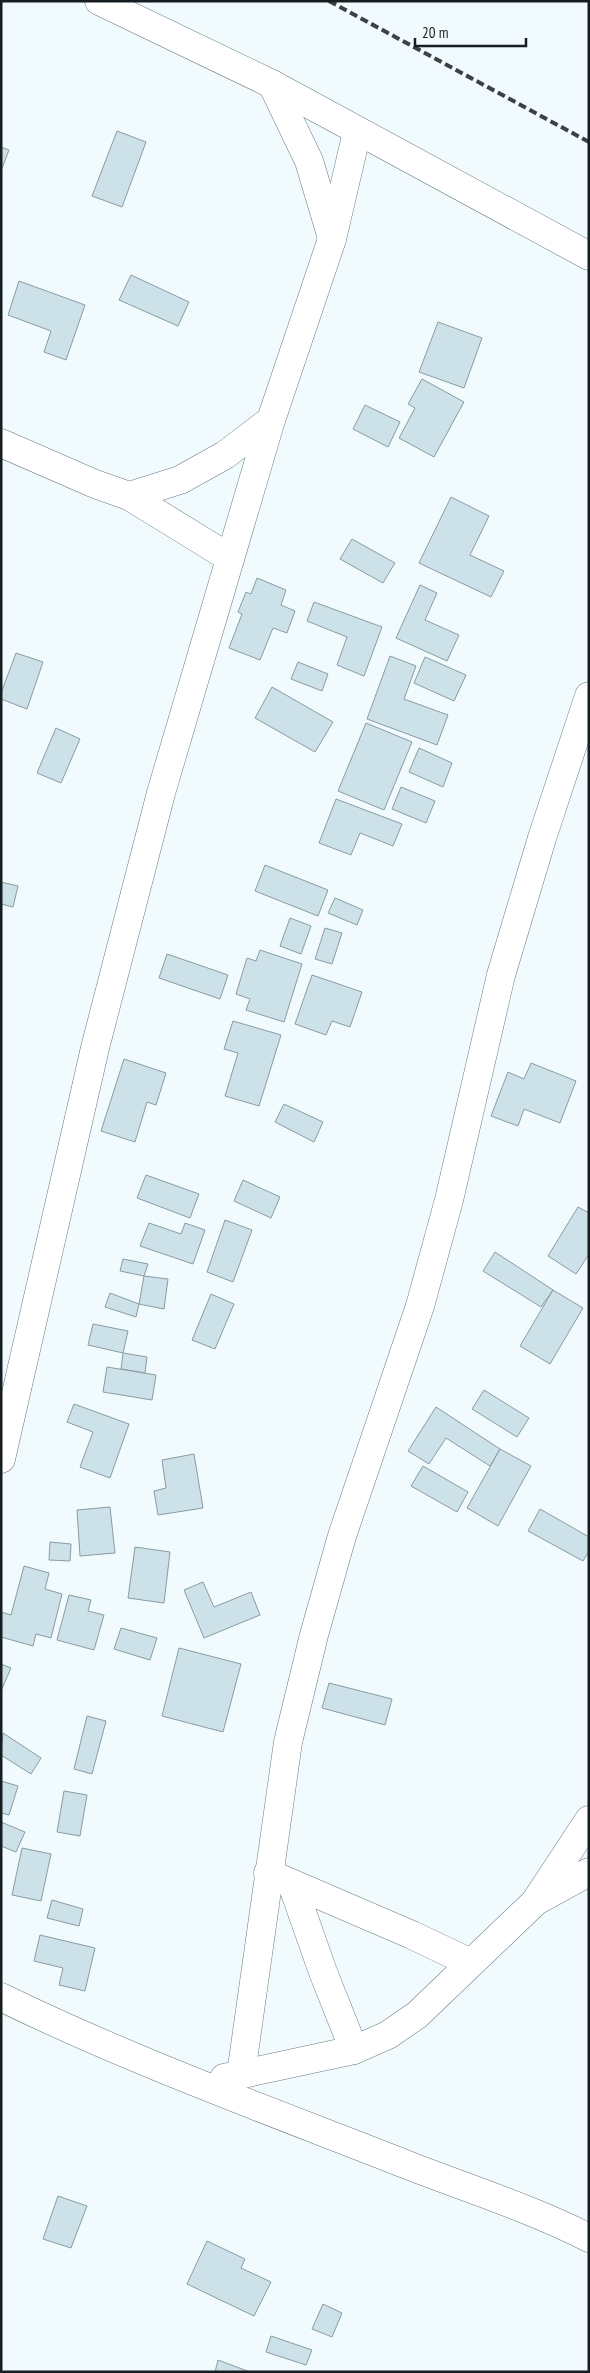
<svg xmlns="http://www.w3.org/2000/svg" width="590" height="2373" viewBox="0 0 590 2373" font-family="'PT Sans Narrow',sans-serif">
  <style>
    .building { fill: #cde1e9; stroke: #899ca4 }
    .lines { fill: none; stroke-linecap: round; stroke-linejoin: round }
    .street-casing { stroke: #6a7c84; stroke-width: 29 }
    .street { stroke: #fff; stroke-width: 28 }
    .rail { stroke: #3a4245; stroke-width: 4; stroke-dasharray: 8 4; stroke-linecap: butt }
  </style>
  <rect width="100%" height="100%" fill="#f1fafd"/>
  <g class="building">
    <path d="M117,131l29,11 -24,65 -30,-11z"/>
    <path d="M1,147l8,3 -8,21z"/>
    <path d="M131,275l58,27 -11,24 -59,-26z"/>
    <path d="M19,281l66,24 -19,55 -22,-8 7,-21 -43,-16z"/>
    <path d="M438,322l44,16 -18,50 -45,-16z"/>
    <path d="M422,379l42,23 -30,55 -35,-19 16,-30 -7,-4z"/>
    <path d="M365,405l35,17 -12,25 -35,-18z"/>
    <path d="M451,497l38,19 -19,39 34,16 -13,26 -72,-34z"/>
    <path d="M352,539l43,24 -12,20 -43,-24z"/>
    <path d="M257,578l29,12 -5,15 14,6 -8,22 -14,-5 -13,32 -31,-12 13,-34 -4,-2 8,-20 5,2z"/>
    <path d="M420,585l17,8 -12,27 34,15 -12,26 -51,-23z"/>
    <path d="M314,602l68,25 -18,49 -27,-11 10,-28 -40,-16z"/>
    <path d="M16,653l27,9 -16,47 -26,-10v-6z"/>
    <path d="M390,656l26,10 -12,33 44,16 -11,30 -70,-26z"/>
    <path d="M425,657l41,18 -12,26 -40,-18z"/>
    <path d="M298,662l30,12 -6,17 -31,-12z"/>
    <path d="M272,687l61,35 -18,30 -60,-34z"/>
    <path d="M366,723l46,19 -28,68 -46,-19z"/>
    <path d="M56,728l24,11 -19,44 -24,-10z"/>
    <path d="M419,748l33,15 -9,24 -34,-15z"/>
    <path d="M401,787l34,14 -9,22 -34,-14z"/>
    <path d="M336,799l66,25 -9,22 -33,-13 -9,22 -32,-12z"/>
    <path d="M265,865l63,25 -10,26 -63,-25z"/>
    <path d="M1,882l17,4 -5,21 -12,-3z"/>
    <path d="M335,898l28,12 -6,15 -29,-12z"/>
    <path d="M290,918l21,8 -10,28 -21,-8z"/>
    <path d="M325,928l17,5 -10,31 -17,-5z"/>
    <path d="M260,950l42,14 -18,58 -38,-12 4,-11 -14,-5 11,-36 9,3z"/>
    <path d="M167,954l61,21 -8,24 -61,-21z"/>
    <path d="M312,975l50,17 -12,35 -18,-6 -6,14 -31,-11z"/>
    <path d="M233,1021l48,14 -22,71 -34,-10 13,-43 -14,-4z"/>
    <path d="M124,1059l42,14 -10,32 -9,-3 -12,40 -34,-11z"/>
    <path d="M531,1063l45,18 -16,42 -36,-14 -6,17 -27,-10 17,-44 16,7z"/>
    <path d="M284,1104l39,18 -9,20 -39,-20z"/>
    <path d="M146,1175l53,19 -9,24 -53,-20z"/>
    <path d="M243,1180l37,17 -9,21 -37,-17z"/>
    <path d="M578,1207l11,6v41l-13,20 -28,-18z"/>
    <path d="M225,1220l27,10 -19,52 -26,-10z"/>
    <path d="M149,1223l32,11 4,-11 20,7 -12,34 -53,-18z"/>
    <path d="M495,1252l58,38 -12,17 -58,-36z"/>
    <path d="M123,1259l25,5 -4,12 -24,-5z"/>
    <path d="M144,1276l24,3 -4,30 -25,-5z"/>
    <path d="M553,1290l30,18 -33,56 -30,-18z"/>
    <path d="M110,1293l29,11 -3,13 -31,-10z"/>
    <path d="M211,1294l23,10 -19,45 -23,-9z"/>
    <path d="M93,1324l35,7 -5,22 -35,-8z"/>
    <path d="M123,1353l24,4 -2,16 -24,-4z"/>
    <path d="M107,1367l49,8 -4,25 -49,-8z"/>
    <path d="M484,1390l45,28 -12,19 -45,-28z"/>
    <path d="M74,1404l55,20 -19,54 -30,-11 13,-35 -26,-10z"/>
    <path d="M436,1407l64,42 -10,17 -44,-28 -17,26 -21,-13z"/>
    <path d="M500,1449l31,17 -33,60 -31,-18z"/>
    <path d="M194,1454l9,54 -45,7 -4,-24 12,-3 -4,-28z"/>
    <path d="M423,1466l45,26 -11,20 -46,-26z"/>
    <path d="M110,1507l5,46 -35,3 -3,-46z"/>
    <path d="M540,1509l49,28v14l-6,10 -55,-30z"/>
    <path d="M50,1542l21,2 -1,17 -21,-1z"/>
    <path d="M135,1547l35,5 -6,51 -36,-5z"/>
    <path d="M24,1566l25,7 -4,16 17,5 -11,44 -15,-4 -3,12 -32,-9v-25l10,3z"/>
    <path d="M203,1582l11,25 37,-15 9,23 -56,23 -20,-48z"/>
    <path d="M69,1595l22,5 -3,11 16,4 -10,35 -37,-10z"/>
    <path d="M121,1628l36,10 -7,22 -36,-11z"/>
    <path d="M179,1648l62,16 -18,68 -61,-16z"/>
    <path d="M1,1664l10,4 -10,23z"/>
    <path d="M329,1683l63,16 -7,26 -63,-17z"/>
    <path d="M87,1716l19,5 -14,53 -18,-5z"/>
    <path d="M3,1733l38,25 -10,16 -30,-19z"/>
    <path d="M1,1781l17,5 -9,29 -8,-2z"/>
    <path d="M64,1791l23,4 -7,41 -23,-4z"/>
    <path d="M1,1822l24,10 -9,20 -15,-6z"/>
    <path d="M22,1848l29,6 -10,47 -29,-6z"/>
    <path d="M52,1900l31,9 -4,17 -32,-8z"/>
    <path d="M40,1935l55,13 -10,43 -26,-6 4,-17 -29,-7z"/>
    <path d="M58,2196l29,10 -16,42 -28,-9z"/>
    <path d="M207,2241l38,18 -4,9 30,14 -17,34 -67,-32z"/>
    <path d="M323,2304l19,9 -10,24 -20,-8z"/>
    <path d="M271,2336l41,14 -6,15 -40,-13z"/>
    <path d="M218,2360l32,12h-35z"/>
  </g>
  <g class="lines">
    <g class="street-casing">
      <g id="street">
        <path d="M99,1l173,83 317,172"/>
        <path d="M272,84l37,77 23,77"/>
        <path d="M1,443l94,41 34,12 51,-16 45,-25 46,-35"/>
        <path d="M129,496l101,62"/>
        <path d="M1,1459l94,-411 66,-255 110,-373 61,-181 25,-107"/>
        <path d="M268,1873l144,62 59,28"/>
        <path d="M292,1884l31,88 31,78"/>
        <path d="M538,1900l51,-28"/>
        <path d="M1,1997c133,65 272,115 409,169 59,23 122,43 179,72"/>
        <path d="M241,2074l47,-332 26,-107 28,-99 78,-230 29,-106 52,-225 41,-137 47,-142"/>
        <path d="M224,2078l130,-28 34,-15 29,-20 118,-113 54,-82"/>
      </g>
    </g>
    <use href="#street" class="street"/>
    <path class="rail" d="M329,1l260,141"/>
  </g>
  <rect width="590" height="2373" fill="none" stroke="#171e21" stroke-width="5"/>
  <path d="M415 38v8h111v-8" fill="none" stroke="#171e21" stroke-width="2.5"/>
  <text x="422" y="38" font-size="15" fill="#171e21" stroke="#f1fafd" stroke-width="4" paint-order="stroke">20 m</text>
</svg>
